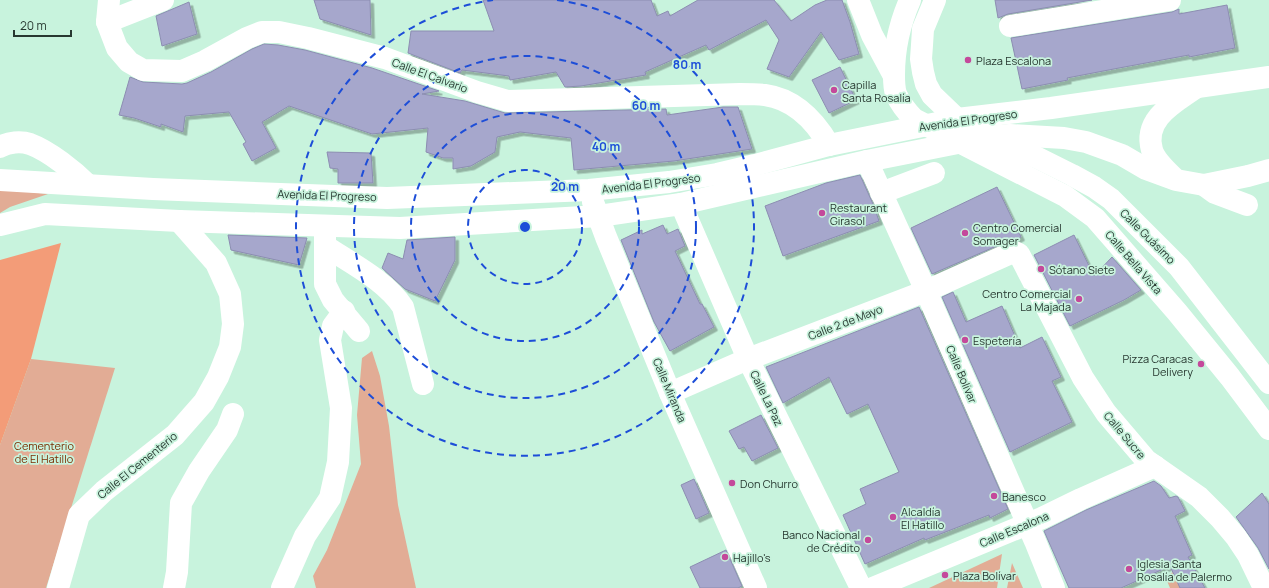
<svg xmlns="http://www.w3.org/2000/svg" width="1269" height="588" viewBox="0 0 1269 588" font-family="Manrope,sans-serif">
  <style>
    .green { fill: #e2ac95 }
    .forest { fill: #f39c78 }
    .building { fill: #a6a7cc; stroke: #8c8db1; filter: url(#shadow) }
    .lines { fill: none; stroke-linecap: round; stroke-linejoin: round }
    .minor { stroke: #fff; stroke-width: 22 }
    .ring { fill: none; stroke: #1d4ed8; stroke-width: 2; stroke-dasharray: 7 5 }
    .poi-dot { fill: #c4499b; stroke: #c8f3dd; stroke-width: 1.5 }
    .labels { text-anchor: middle; dominant-baseline: central; stroke-width: 3.5; stroke-linejoin: round; paint-order: stroke }
    .poi-label { font-size: 11px; fill: #273830; stroke: #c8f3dd; text-anchor: start }
    .street-label { font-size: 11px; fill: #273830; stroke: #c8f3dd }
    .park-label { font-size: 11px; fill: #792d02; stroke: #c8f3dd }
    .centre { fill: #1d4ed8; stroke: #c8f3dd; stroke-width: 2 }
    .ring-label { font-size: 12px; text-anchor: middle; font-weight: bold; fill: #1d4ed8; stroke: #c8f3dd; stroke-width: 3.5; stroke-linejoin: round; paint-order: stroke }
  </style>
  <defs>
    <filter id="shadow"><feDropShadow dx="3.5" dy="3.5" stdDeviation="0" flood-color="#0004"/></filter>
  </defs>
  <rect width="100%" height="100%" fill="#c8f3dd"/>
  <g class="green">
    <path d="M0,189l48,5 -38,13 -10,6z"/>
    <path d="M372,351l8,25 9,50 9,79 18,83h-100l-3,-12 14,-26 34,-86 -4,-49 5,-57z"/>
    <path d="M31,359l84,9 -69,220h-46v-143z"/>
    <path d="M1002,554l-5,34h-68z"/>
    <path d="M1012,563l11,25h-16z"/>
    <path d="M1192,563l6,14 -18,11h-10l-5,-12z"/>
  </g>
  <path class="forest" d="M61,243l-30,116 -31,86v-185z"/>
  <g class="building">
    <path d="M314,0h56l1,35 -51,-16z"/>
    <path d="M483,0h168l6,16 11,-5 2,5 28,-16h76l17,21 24,-16 12,-5h15l8,22 9,32 -20,6 -18,-28 -32,45 -22,-8 12,-29 -13,-20 -57,30 -3,-5 -61,27 1,3 -65,11 -16,1 -9,-15 -46,8 -1,-4 -47,-6 -2,3 -52,-20 3,-22h83z"/>
    <path d="M995,0h97l-84,14 -10,4z"/>
    <path d="M189,2l8,32 -35,12 -6,-30z"/>
    <path d="M1227,5l8,43 -46,9v-2l-70,13 -52,10 1,2 -46,9 -11,-51 161,-26 7,-3v5z"/>
    <path d="M264,44l14,1 27,5 67,18 67,23 -17,3 43,7 40,12 161,-4 1,6 56,-8h15l14,42 -78,12 -100,9 -3,-32 -51,-6 -23,5 -2,15 -24,14 -18,3v-11h-10l-17,-6 2,-24 -56,6 -83,-28 -27,16 14,26 -24,13 -9,-17 3,-2 -17,-30 -44,4 -2,16 -22,-8v3l-27,-9 -15,-3 11,-38 13,5 39,2 5,-1 24,-11 41,-23z"/>
    <path d="M840,67l16,33 -27,13 -17,-33z"/>
    <path d="M327,152l44,1 2,30h-35v-14l-8,-1z"/>
    <path d="M860,175l13,29 6,17 -96,35 -18,-50 61,-23z"/>
    <path d="M997,187l24,50 -6,3 -9,2 -74,32 -21,-46z"/>
    <path d="M663,225l4,9 11,-5 7,17 -10,5 25,53h2l12,23 -44,24 -16,-29 -33,-82 21,-10v4z"/>
    <path d="M228,235l79,3 -8,27 -68,-15z"/>
    <path d="M1074,235l20,41 18,-19 29,33 -17,10 -54,26 -36,-71z"/>
    <path d="M455,237v23l-20,41 -30,-12 -23,-21 6,-15 15,6 4,-19z"/>
    <path d="M953,292l13,30 36,-16 18,42 22,-11 19,40 -9,4 20,41 -62,30 -68,-155z"/>
    <path d="M919,307l89,202 -18,9 -1,-3 -64,25 -1,-2 -59,26 -22,-49 23,-11 -6,-15 39,-17 -31,-68 -21,10 -18,-37 -46,26 -17,-36z"/>
    <path d="M761,415l17,33 -26,13 -8,-14 -5,2 -10,-18z"/>
    <path d="M694,479l15,34 -13,6 -15,-34z"/>
    <path d="M1154,481l7,5 8,12 7,-2 2,1 7,14 -10,5 17,39 -4,2 17,31h-25l-10,-22 -49,22h-52l-25,-57 42,-21z"/>
    <path d="M1262,493l7,11v65l-11,-21 -22,-31z"/>
    <path d="M726,550l16,36 -4,2h-38l-10,-21z"/>
  </g>
  <g class="lines">
    <g class="minor">
      <path d="M109,0l-2,22 10,26 12,14 14,8 39,1 23,-10 42,-23 15,-6h17l29,6 77,20 92,34 31,9 232,-7c8,0 17,0 25,1 29,4 50,26 64,50"/>
      <path d="M858,0l14,35 22,41"/>
      <path d="M910,0c-11,25 -16,48 -16,75 0,6 0,13 2,19 4,9 11,18 18,25l151,77 30,22 82,94 53,65 39,52"/>
      <path d="M935,0l-12,29 -1,16 -1,14 2,13 3,12 6,11 25,24 31,18 48,20 36,18 22,12 17,12 68,68 90,116"/>
      <path d="M107,22l56,-22"/>
      <path d="M1010,26l160,-26"/>
      <path d="M0,147c8,-5 21,-6 30,-3 19,7 44,27 58,41"/>
      <path d="M867,161l59,130 109,250 19,47"/>
      <path d="M1175,179c-8,-8 -20,-18 -23,-29 -9,-31 22,-47 42,-61"/>
      <path d="M0,180l153,9 234,9 202,-8 80,-8 48,-8 38,-9 74,-20 128,-26 94,-11 218,-31"/>
      <path d="M1204,185l11,8 32,12"/>
      <path d="M881,193l53,-20"/>
      <path d="M593,202l13,35 64,156 86,195"/>
      <path d="M681,204l67,155 113,229"/>
      <path d="M0,225l45,-11 134,7 221,7 199,-12 82,-12 186,-43 121,-24 22,-2 54,3 22,4 36,13 24,14 30,11 28,5 44,-9 21,-6"/>
      <path d="M325,234v50l8,16 26,31"/>
      <path d="M325,246c27,18 60,34 78,61l20,77"/>
      <path d="M670,393l78,-34 178,-68 85,-38 4,-1 4,2 64,124 23,35 40,47 53,37 21,21 16,19 12,18 16,33"/>
      <path d="M58,588l21,-73 25,-24 71,-56 29,-33 14,-25 12,-30 3,-23 -3,-30 -14,-31 -37,-42"/>
      <path d="M174,588l3,-16 4,-69 18,-32 28,-41 6,-16"/>
      <path d="M282,588l23,-52 25,-38 8,-36 3,-54 -11,-68 3,-14 11,-15"/>
      <path d="M873,588l169,-70 39,-19 74,-33"/>
    </g>
  </g>
  <g class="ring">
    <circle cx="525" cy="227" r="57"/>
    <circle cx="525" cy="227" r="114"/>
    <circle cx="525" cy="227" r="171"/>
    <path d="M557 0A229 229 0 1 1 493 0"/>
  </g>
  <g class="poi-dot">
    <circle cx="968" cy="60" r="4"/>
    <circle cx="834" cy="90" r="4"/>
    <circle cx="822" cy="213" r="4"/>
    <circle cx="965" cy="233" r="4"/>
    <circle cx="1041" cy="269" r="4"/>
    <circle cx="1079" cy="299" r="4"/>
    <circle cx="965" cy="340" r="4"/>
    <circle cx="1201" cy="364" r="4"/>
    <circle cx="732" cy="483" r="4"/>
    <circle cx="994" cy="496" r="4"/>
    <circle cx="893" cy="517" r="4"/>
    <circle cx="868" cy="540" r="4"/>
    <circle cx="725" cy="557" r="4"/>
    <circle cx="1129" cy="569" r="4"/>
    <circle cx="945" cy="575" r="4"/>
  </g>
  <g class="labels">
    <g class="poi-label">
      <text x="976" y="60">Plaza Escalona</text>
      <text x="842" y="84">Capilla<tspan x="842" dy="13">Santa Rosalía</tspan></text>
      <text x="830" y="207">Restaurant<tspan x="830" dy="13">Girasol</tspan></text>
      <text x="973" y="227">Centro Comercial<tspan x="973" dy="13">Somager</tspan></text>
      <text x="1049" y="269">Sótano Siete</text>
      <text x="1071" y="293" text-anchor="end">Centro Comercial<tspan x="1071" dy="13">La Majada</tspan></text>
      <text x="973" y="340">Espetería</text>
      <text x="1193" y="358" text-anchor="end">Pizza Caracas<tspan x="1193" dy="13">Delivery</tspan></text>
      <text x="740" y="483">Don Churro</text>
      <text x="1002" y="496">Banesco</text>
      <text x="901" y="511">Alcaldía<tspan x="901" dy="13">El Hatillo</tspan></text>
      <text x="860" y="534" text-anchor="end">Banco Nacional<tspan x="860" dy="13">de Crédito</tspan></text>
      <text x="733" y="557">Hajillo's</text>
      <text x="1137" y="563">Iglesia Santa<tspan x="1137" dy="13">Rosalía de Palermo</tspan></text>
      <text x="953" y="575">Plaza Bolívar</text>
    </g>
    <g class="street-label">
      <text transform="translate(430 75) rotate(20)">Calle El Calvario</text>
      <text transform="translate(968 120) rotate(-8)">Avenida El Progreso</text>
      <text transform="translate(651 183) rotate(-7)">Avenida El Progreso</text>
      <text transform="translate(327 195) rotate(2)">Avenida El Progreso</text>
      <text transform="translate(1148 236) rotate(45)">Calle Guásimo</text>
      <text transform="translate(1134 262) rotate(49)">Calle Bella Vista</text>
      <text transform="translate(845 322) rotate(-21)">Calle 2 de Mayo</text>
      <text transform="translate(962 374) rotate(67)">Calle Bolívar</text>
      <text transform="translate(670 390) rotate(67)">Calle Miranda</text>
      <text transform="translate(767 398) rotate(64)">Calle La Paz</text>
      <text transform="translate(1125 435) rotate(50)">Calle Sucre</text>
      <text transform="translate(137 465) rotate(-39)">Calle El Cementerio</text>
      <text transform="translate(1014 529) rotate(-23)">Calle Escalona</text>
    </g>
    <g class="park-label">
      <text x="44" y="445">Cementerio<tspan x="44" dy="13">de El Hatillo</tspan></text>
    </g>
  </g>
  <circle cx="525" cy="227" r="6" class="centre"/>
  <g class="ring-label">
    <text x="687" y="69">80 m</text>
    <text x="646" y="110">60 m</text>
    <text x="606" y="151">40 m</text>
    <text x="565" y="191">20 m</text>
  </g>
  <path d="M14 30v6h57v-6" fill="none" stroke="#273830" stroke-width="2"/>
  <text x="20" y="30" font-size="12" fill="#273830" stroke="#c8f3dd" stroke-width="3" paint-order="stroke">20 m</text>
</svg>
